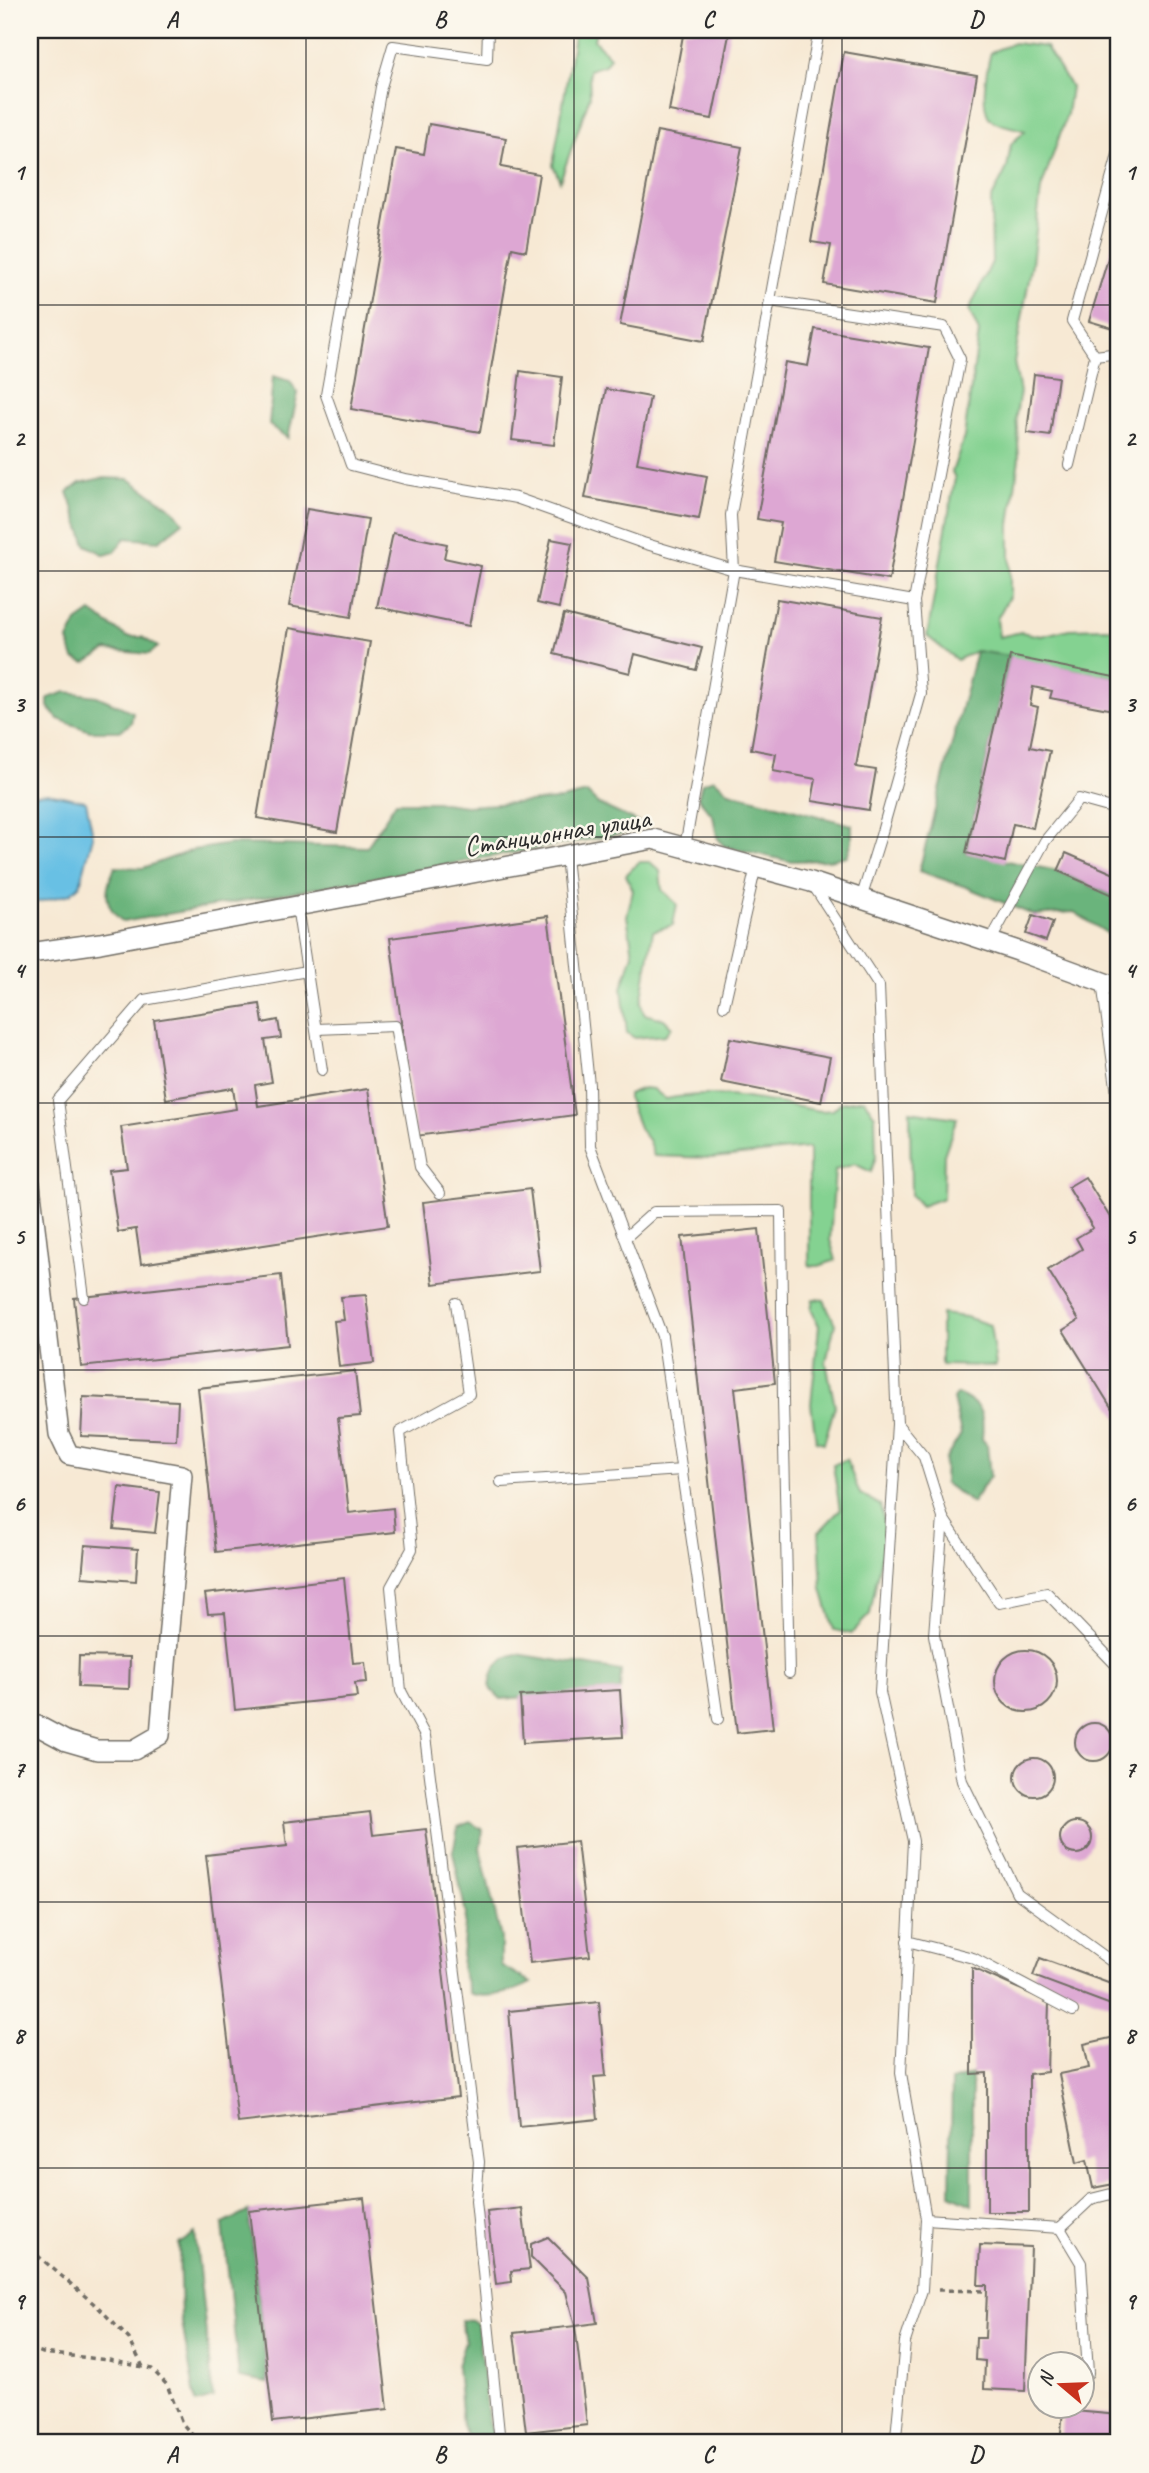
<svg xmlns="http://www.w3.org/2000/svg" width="1149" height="2473" viewBox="0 0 1149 2473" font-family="Caveat,sans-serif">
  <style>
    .green { fill: #84d291; stroke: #587e5e; stroke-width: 2 }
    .forest { fill: #6bb47b; stroke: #4b7053; stroke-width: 2 }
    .water { fill: #67c0e4; stroke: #497688; stroke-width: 2 }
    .building { fill: #dda7d3 }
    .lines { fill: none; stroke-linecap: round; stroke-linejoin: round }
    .service-casing { stroke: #726e66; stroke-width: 12 }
    .minor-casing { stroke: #726e66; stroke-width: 22 }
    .path { stroke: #726e66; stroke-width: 3.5; stroke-dasharray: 5 5; stroke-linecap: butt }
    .service { stroke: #fff; stroke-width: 10 }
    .minor { stroke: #fff; stroke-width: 19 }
    .grid { fill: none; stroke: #2b2b2b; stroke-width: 2; stroke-opacity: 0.55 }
    .labels { text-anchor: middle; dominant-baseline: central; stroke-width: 5; stroke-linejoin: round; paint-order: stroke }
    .street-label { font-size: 28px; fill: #2b2b2b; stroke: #fbf7ec }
    .neatline { fill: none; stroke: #2b2b2b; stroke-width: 2.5 }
    .grid-label { font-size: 23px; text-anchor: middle; font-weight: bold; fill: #2b2b2b }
  </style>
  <rect width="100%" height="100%" fill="#fbf7ec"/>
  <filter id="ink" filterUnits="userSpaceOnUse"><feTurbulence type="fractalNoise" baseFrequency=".0143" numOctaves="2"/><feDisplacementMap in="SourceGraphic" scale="14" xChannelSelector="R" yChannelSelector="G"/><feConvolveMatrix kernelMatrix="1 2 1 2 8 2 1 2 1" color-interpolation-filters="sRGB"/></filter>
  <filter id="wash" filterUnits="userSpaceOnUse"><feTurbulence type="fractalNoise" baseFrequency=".00686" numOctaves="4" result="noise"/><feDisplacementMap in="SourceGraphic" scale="28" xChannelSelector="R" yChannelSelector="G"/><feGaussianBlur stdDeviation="1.57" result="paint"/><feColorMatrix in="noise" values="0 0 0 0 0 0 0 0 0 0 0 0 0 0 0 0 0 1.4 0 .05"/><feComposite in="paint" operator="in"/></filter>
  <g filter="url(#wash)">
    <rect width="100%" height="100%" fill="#f7e9d4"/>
    <g class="green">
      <path d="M575,30h21l-2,10 16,17 -5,8 -16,5 1,26 -30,85 -7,-16z"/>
      <path d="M1014,43l32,4 25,40 -4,27 -26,75 -9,74 -18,99 6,30 -4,23 3,43 -9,67v70l-13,24 2,18 22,-5 20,4 28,-7 38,-1 12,3v47l-143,-27 -19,9 -30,-24 28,-158 -3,-6 12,-35 15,-105 -10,-22 23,-48 -1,-62 16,-32 4,-24 14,-13c-10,-4 -23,-5 -32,-10 -15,-9 -6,-54 -2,-69z"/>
      <path d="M639,862h11l10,9 2,19 15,14 -4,21 -20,6 -12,72 3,11 20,5 8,8 -7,8 -30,3 -8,-5 -5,-45 11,-34 -6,-38 6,-26 -7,-15z"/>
      <path d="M643,1088l10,1 13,10c51,-11 104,3 155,12l12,-1 7,-7 24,-4 11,17 1,40 -5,16 -16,-8 -20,6 -5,70 6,20 -17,6h-10v-118l-97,10 -58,-2 -6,-16 -8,-10 -12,-31v-5z"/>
      <path d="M910,1111l47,7 -13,37 -1,43 -22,8 -10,-11z"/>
      <path d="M813,1299l11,1 11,24 -9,38 9,44 -11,37 -8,-2 -5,-37 8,-78 -8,-17z"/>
      <path d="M941,1314l25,3 24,8 6,41 -55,-1z"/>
      <path d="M846,1459l14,35 20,11 6,25 -16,84 -19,20 -17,-4 -12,-41 -3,-57 21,-22 -7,-45z"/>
    </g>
    <g class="forest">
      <path d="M273,376l17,5 8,13 -10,44 -19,-13z"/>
      <path d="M102,478l27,1 45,31 9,12 -24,19 -34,-3 -10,14 -10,3 -19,-10 -18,-53 12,-9z"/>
      <path d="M91,612l36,25h15l16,10 -9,7 -42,-4 -22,13 -11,-4 -6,-19 9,-18z"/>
      <path d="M976,651l34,5 -44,197 92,18 61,27v43l-45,-29 -41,3 -67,-28 -47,-16z"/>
      <path d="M66,692l31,4 36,16 -2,11 -11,8h-30l-32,-12 -10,-12v-9z"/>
      <path d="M714,779l15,13 123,33v16l-5,15 -18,4 -41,1 -64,-15 -7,-9 -4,-21 -15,-18 4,-15z"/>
      <path d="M587,793l11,11 42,19 -9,9 -508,90c-20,-16 -19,-33 -8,-55l28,1 50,-18 37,-6 137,3 29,-45h40l30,4 92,-6z"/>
      <path d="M957,1394c24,10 28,19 25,45l5,6 3,31 -18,27 -28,-20 1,-23 16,-26 -8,-35z"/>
      <path d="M517,1654l104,17 -1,19 -119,9 -11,-11c1,-18 8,-30 27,-34z"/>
      <path d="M470,1822l13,8 -3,18 21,90v27l30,18c-16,9 -45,17 -62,10l-8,-26 5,-53 -13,-62 5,-25z"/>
      <path d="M972,2074v130l-22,-10 2,-113z"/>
      <path d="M249,2211l19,172 -29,-5 -16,-154z"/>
      <path d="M195,2233l18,165 -17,5 -15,-86 -2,-73z"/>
      <path d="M461,2320l12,1 4,3 11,94 6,20 -3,5h-18l-5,-4 -6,-15 -5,-58 8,-24z"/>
    </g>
    <path class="water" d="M48,793l38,8 7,35 -13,49 -10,9 -40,10v-109z"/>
    <g id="blocks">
      <g class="building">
        <path d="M684,30h46l-18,89 -43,-8z"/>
        <path d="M959,30h39l-1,8z"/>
        <path d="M844,52l133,23 -40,228 -113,-19 7,-39 -20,-3z"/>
        <path d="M429,124l77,14 -5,29 38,7 -13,77 -14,-3 -32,184 -129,-23 45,-260 28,5z"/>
        <path d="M657,131l85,16 -38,194 -84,-16z"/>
        <path d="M1119,223v107l-30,-9z"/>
        <path d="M815,329l114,19 -40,232 -115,-19 7,-38 -24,-4 28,-157 23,4z"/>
        <path d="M520,371l42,6 -8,68 -42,-5z"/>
        <path d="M1034,374l24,3 -8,59 -23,-3z"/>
        <path d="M606,389l44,8 -13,66 70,13 -8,43 -114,-21z"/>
        <path d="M307,509l61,10 -17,98 -62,-11z"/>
        <path d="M393,533l54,11 -3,14 37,8 -12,60 -92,-19z"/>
        <path d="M551,539l21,4 -13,65 -22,-5z"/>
        <path d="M777,599l105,18 -26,150 20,3 -7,40 -57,-9 4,-22 -43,-8 3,-17 -25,-5z"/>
        <path d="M564,614l138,34 -6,22 -61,-16 -5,19 -76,-19z"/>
        <path d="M289,628l81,14 -33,190 -80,-14z"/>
        <path d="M1010,656l109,22v33l-69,-13 2,-7 -19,-4 -3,18 8,2 -8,40 20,4 -17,77 -20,-4 -8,38 -39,-9z"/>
        <path d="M1066,853l53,23v22l-61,-27z"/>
        <path d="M1033,915l20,7 -7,19 -20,-7z"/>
        <path d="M548,916l27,199 -159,21 -26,-198z"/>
        <path d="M260,1004l3,19 15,-3 3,18 -16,2 7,42 -17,3 3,21 110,-17 20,137 -247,38 -5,-35 -18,3 -9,-62 18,-2 -6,-41 115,-18 -3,-21 -67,11 -12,-79z"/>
        <path d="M730,1038l100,19 -9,45 -100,-20z"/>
        <path d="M1085,1177l34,55v188l-56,-90 16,-10 -31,-50 34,-21 -6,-11 17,-10 -25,-41z"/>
        <path d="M530,1189l10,82 -107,13 -10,-82z"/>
        <path d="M759,1229l16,154 -40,5 38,341 -36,4 -55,-496z"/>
        <path d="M281,1275l7,70 -207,22 -7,-69z"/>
        <path d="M366,1295l8,68 -35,4 -5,-46 10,-1 -3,-23z"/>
        <path d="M355,1371l5,45 -22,2 11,95 44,-5 2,24 -179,20 -18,-164z"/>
        <path d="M83,1397l95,4 -2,39 -95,-4z"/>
        <path d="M119,1487l41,5 -5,41 -41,-4z"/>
        <path d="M85,1545l53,4 -2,32 -54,-4z"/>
        <path d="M344,1578l9,85 12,-1 2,20 -12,1 2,14 -122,13 -10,-97 -17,1 -3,-20z"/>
        <circle cx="1026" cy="1681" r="31"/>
        <path d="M79,1656l51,1 -1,32 -51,-2z"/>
        <path d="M620,1690l3,47 -100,6 -3,-47z"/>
        <circle cx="1094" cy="1742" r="19"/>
        <circle cx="1034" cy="1777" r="19"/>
        <path d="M1119,1788v27l-5,-4 -3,-11 5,-11z"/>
        <path d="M370,1812l3,23 53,-6 32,268 -220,26 -32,-268 81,-9 -3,-24z"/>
        <circle cx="1076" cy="1838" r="16"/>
        <path d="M577,1841l13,115 -60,7 -13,-115z"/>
        <path d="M1040,1958l79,29v21l-86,-32z"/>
        <path d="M972,1968l77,34 -2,70 -18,2v138h-42v-139l-15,1z"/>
        <path d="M599,2002l7,74 -12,1 4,42 -79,8 -10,-116z"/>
        <path d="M1119,2036v147l-26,5 -6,-28 -10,3 -18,-89 30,-6 -5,-24z"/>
        <path d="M364,2198l24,211 -115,13 -24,-211z"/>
        <path d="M522,2208l8,61 -19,2 1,11 -16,2 -9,-72z"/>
        <path d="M548,2237l41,41 8,45 -22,3 -9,-34 -35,-35v-13z"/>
        <path d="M980,2245l51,2 -6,144 -41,-2 1,-28 -10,-1 1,-22h9l2,-47v-6h-9z"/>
        <path d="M575,2326l12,99 -61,7 -12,-99z"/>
        <path d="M1063,2410l56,5v28h-59z"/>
      </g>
    </g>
  </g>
  <g filter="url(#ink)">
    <use href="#blocks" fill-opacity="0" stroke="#726e66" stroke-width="2"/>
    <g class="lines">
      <g class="service-casing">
        <g id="service">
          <path d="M488,30l-1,29 -94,-13 -12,41 -55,308 25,70 54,14 111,19 127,45 91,27 180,31"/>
          <path d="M770,301l174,26 16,32 -46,242 7,93 -39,138 -21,67"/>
          <path d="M1095,356l24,-3"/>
          <path d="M1069,465l26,-109 -23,-35 47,-170"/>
          <path d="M685,847l49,-277 -3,-55 88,-485"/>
          <path d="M566,856l23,229 1,61 72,190 56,383"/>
          <path d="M813,885l66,101 18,438 -17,268 33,149 -12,232 25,146 -4,71 -17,52 -9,95 6,6"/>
          <path d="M297,906l25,164"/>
          <path d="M990,942l55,-101 34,-42 40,11"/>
          <path d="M1102,982l17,127"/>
          <path d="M724,1006l32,-140"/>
          <path d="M316,1029l79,-3 25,141 20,26"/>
          <path d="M625,1238l29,-26 127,-1 2,189 6,273"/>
          <path d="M84,1298l-26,-198 86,-100 163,-29"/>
          <path d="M456,1303l13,91 -69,38 12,117 -21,38 10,104 24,45 6,48 48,378 -3,39 24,242"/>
          <path d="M897,1424l27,33 19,61 56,85 48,-10 72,75"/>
          <path d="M501,1482l181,-12"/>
          <path d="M943,1518l-9,117 28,146 55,112 102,74"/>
          <path d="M907,1941l66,17 100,53"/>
          <path d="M926,2219l134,9 31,-29 28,-7"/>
          <path d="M1060,2228l21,35 7,110"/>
        </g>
      </g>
      <g class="minor-casing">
        <g id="minor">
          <path d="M30,953l70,-10 553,-104 158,43 207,69 101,37"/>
          <path d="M30,1184l29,250 10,21 113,20 -22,260 -26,15h-37l-31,-9 -28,-15"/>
        </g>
      </g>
      <g class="path">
        <path d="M30,2249l69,59 30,31 14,28"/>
        <path d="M938,2290l49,1"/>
        <path d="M30,2348l13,5 66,7 43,9 15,16 15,38 17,20"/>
      </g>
      <use href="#service" class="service"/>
      <use href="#minor" class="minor"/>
    </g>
  </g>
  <path class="grid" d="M306,30v2413M574,30v2413M842,30v2413M30,305h1089M30,571h1089M30,837h1089M30,1103h1089M30,1370h1089M30,1636h1089M30,1902h1089M30,2168h1089"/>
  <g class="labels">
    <g class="street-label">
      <text transform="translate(557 832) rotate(-9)">Станционная улица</text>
    </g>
  </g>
  <rect width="1149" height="2473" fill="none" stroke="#fbf7ec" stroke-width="77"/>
  <g transform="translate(1061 2385) rotate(289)"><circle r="33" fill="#fbf7ec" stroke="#a8a59f" stroke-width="2"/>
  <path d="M0-5L12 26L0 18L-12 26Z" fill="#c8321e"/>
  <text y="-10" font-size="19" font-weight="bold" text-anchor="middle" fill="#2b2b2b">N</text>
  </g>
  <rect x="38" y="38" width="1072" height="2396" class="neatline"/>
  <g class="grid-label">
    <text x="172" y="27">A</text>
    <text x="440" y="27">B</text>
    <text x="708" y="27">C</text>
    <text x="976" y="27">D</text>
    <text x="19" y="180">1</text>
    <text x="1130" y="180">1</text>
    <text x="19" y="446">2</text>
    <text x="1130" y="446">2</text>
    <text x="19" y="712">3</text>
    <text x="1130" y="712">3</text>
    <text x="19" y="978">4</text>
    <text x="1130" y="978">4</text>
    <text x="19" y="1244">5</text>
    <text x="1130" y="1244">5</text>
    <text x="19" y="1511">6</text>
    <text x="1130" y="1511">6</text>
    <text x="19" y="1777">7</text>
    <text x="1130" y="1777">7</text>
    <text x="19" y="2043">8</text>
    <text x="1130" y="2043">8</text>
    <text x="19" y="2309">9</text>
    <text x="1130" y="2309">9</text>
    <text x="172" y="2462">A</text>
    <text x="440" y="2462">B</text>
    <text x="708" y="2462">C</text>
    <text x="976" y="2462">D</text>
  </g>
</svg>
